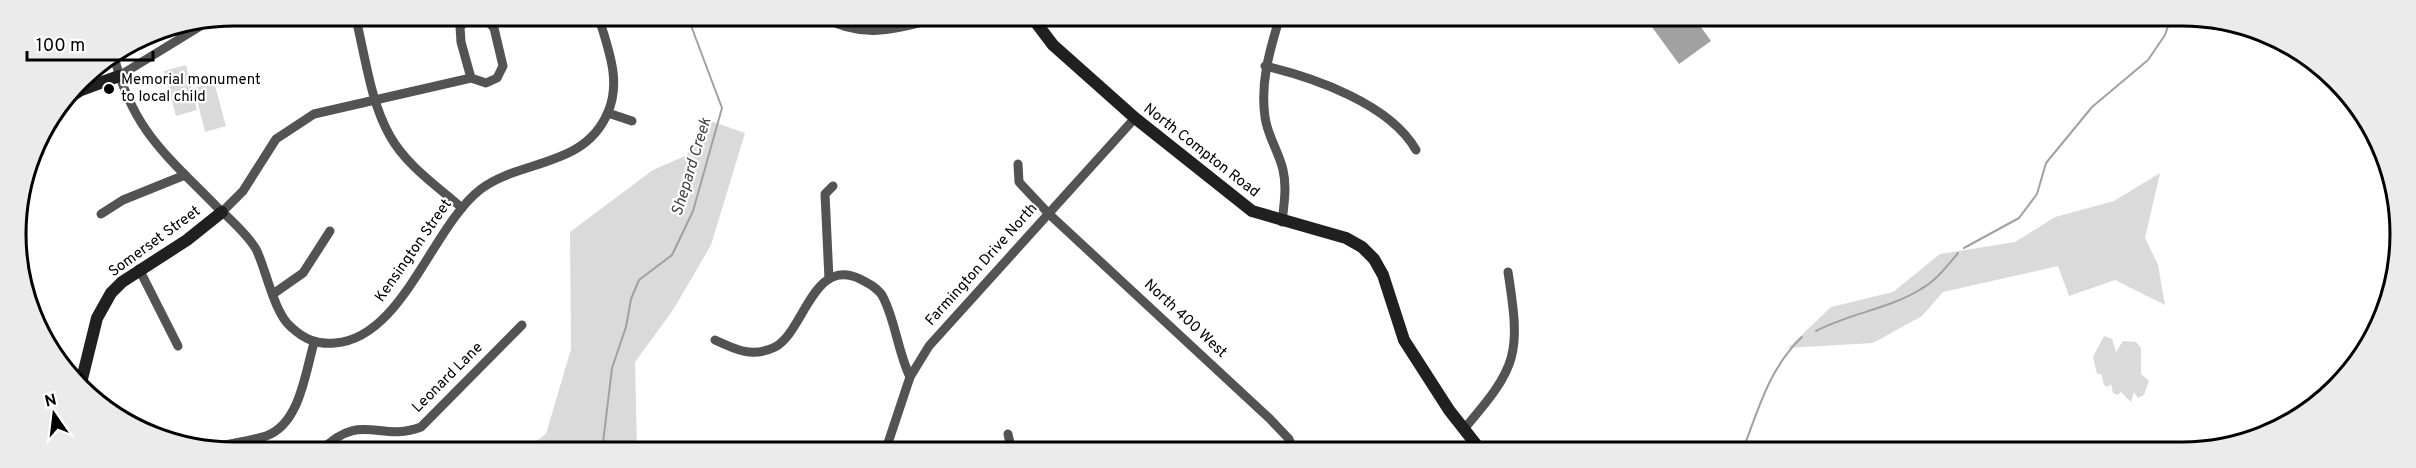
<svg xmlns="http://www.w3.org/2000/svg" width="2416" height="468" viewBox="0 0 2416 468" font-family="Overpass,sans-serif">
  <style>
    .green { fill: #dadada }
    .water { fill: #a1a1a1 }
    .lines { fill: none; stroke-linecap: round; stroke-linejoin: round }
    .stream { stroke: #a1a1a1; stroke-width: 2 }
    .street { stroke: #535353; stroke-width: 9 }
    .secondary { stroke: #202020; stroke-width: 12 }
    .poi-dot { fill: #000; stroke: #fff; stroke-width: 2 }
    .labels { text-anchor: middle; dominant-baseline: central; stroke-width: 4.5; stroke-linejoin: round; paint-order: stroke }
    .poi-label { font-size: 15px; fill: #000; stroke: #fff; text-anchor: start }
    .street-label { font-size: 15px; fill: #000; stroke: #fff }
    .water-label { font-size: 16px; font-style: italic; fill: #424242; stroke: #fff }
    .rim { fill: none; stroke: #000; stroke-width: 3 }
  </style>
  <rect width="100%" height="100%" fill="#fff"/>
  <g class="green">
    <path d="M186,65l11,45 -21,6 -12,-45z"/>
    <path d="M214,82l12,44 -21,6 -11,-44z"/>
    <path d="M705,119l40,14 -34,112 -38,65 -38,52 2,89h-114l23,-17 25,-85 -1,-117 83,-62 34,-15z"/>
    <path d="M2160,173l-15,65 13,27 7,40 -50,-25 -46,16 -11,-30 -115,26 -21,24 -49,27 -85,5 43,-41 62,-15 47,-38 75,-12 40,-25 59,-16z"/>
    <path d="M2104,336l8,3 4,13 7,-11 13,1 5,6v26l8,7 -5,14 -6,3 -4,-6 -3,10 -10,-10 -3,3 -5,-2 -2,-9 -3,3 -4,-2 -3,-11h-4l-4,-17z"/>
  </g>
  <path class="water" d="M1644,16h49l18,25 -32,23z"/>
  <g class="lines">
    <g class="stream">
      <path d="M1964,248l55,-30 18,-24 9,-31 46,-56 56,-47 17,-25 6,-18"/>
      <path d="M1816,331c34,-18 73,-22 105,-42 15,-8 27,-24 37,-36"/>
      <path d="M602,451l10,-83 14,-41 5,-28 8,-19 33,-25 21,-44 29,-103 -35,-93"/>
      <path d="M1742,452c16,-41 27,-84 60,-115"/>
    </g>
    <g class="street">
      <path d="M355,15c10,39 15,86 35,121 16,29 47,50 72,72"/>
      <path d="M821,16c46,26 78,11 125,0"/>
      <path d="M1280,16c-10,34 -20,65 -15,101 2,18 14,35 18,53 4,17 1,34 -1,52"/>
      <path d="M114,56c18,73 51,98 102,150 13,12 31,28 40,43 10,20 18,64 35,78 13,12 26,18 44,16 68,-5 97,-117 146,-154 40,-30 104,-21 127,-77 14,-32 -1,-66 -10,-97"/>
      <path d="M1265,66c50,12 125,38 151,84"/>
      <path d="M119,76l93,-57"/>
      <path d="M608,113l24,8"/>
      <path d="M1018,164l1,18 30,32 221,205 19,20 5,13"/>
      <path d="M222,212l21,-21 33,-52 38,-25 157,-36 15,5 11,-5 6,-12 -9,-38 -11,-12 -14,2 -9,9 1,15 10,36"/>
      <path d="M101,214l22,-14 62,-25"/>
      <path d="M139,269l39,77"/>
      <path d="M829,279l-4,-85 8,-8"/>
      <path d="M273,294l30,-21 27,-42"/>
      <path d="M715,340c21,10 38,18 60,7 29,-15 38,-91 85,-68 8,4 20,10 24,20 12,25 14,53 26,78"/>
      <path d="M1464,429c54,-63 57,-74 44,-157"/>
      <path d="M1008,434l4,18"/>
      <path d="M215,447c17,-4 35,-6 51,-11 34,-12 39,-63 48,-93"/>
      <path d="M321,451c39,-41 59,-8 100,-24l101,-102"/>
      <path d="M885,452l25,-75 19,-31 206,-228"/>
    </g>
    <g class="secondary">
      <path d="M1031,16l22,29 82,73 117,93 94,27 16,9 12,12 9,16 21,65 45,70 33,42"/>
      <path d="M64,101l17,-11 38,-14"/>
      <path d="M80,387l17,-69 14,-25 11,-11 65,-42 35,-28"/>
    </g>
  </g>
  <circle class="poi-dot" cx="109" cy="89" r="6"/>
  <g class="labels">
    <g class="poi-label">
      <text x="121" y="80">Memorial monument<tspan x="121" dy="17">to local child</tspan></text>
    </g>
    <g class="street-label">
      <text transform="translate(1201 151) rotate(38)">North Compton Road</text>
      <text transform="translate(155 242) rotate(-36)">Somerset Street</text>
      <text transform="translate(414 251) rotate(-55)">Kensington Street</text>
      <text transform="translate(982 265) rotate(-48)">Farmington Drive North</text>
      <text transform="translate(1185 319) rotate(43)">North 400 West</text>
      <text transform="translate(448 378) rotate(-45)">Leonard Lane</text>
    </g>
    <g class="water-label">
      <text transform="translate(692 167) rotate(-73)">Shepard Creek</text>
    </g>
  </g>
  <path d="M0 0H2416V468H0ZM234 26H2182A208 208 0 0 1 2390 234V234A208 208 0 0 1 2182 442H234A208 208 0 0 1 26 234V234A208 208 0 0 1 234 26Z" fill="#ebebeb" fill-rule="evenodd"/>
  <path class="rim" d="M234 26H2182A208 208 0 0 1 2390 234V234A208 208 0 0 1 2182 442H234A208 208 0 0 1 26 234V234A208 208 0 0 1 234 26Z"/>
  <g transform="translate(54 414) rotate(346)" stroke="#ffffff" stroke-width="4.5" paint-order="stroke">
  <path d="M0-4.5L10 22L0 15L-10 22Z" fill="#000000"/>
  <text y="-9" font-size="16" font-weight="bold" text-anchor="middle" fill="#000000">N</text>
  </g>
  <path d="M27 51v9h126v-9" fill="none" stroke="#000000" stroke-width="3"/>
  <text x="36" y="51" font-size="18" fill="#000000" stroke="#ffffff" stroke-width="4.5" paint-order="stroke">100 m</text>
</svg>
